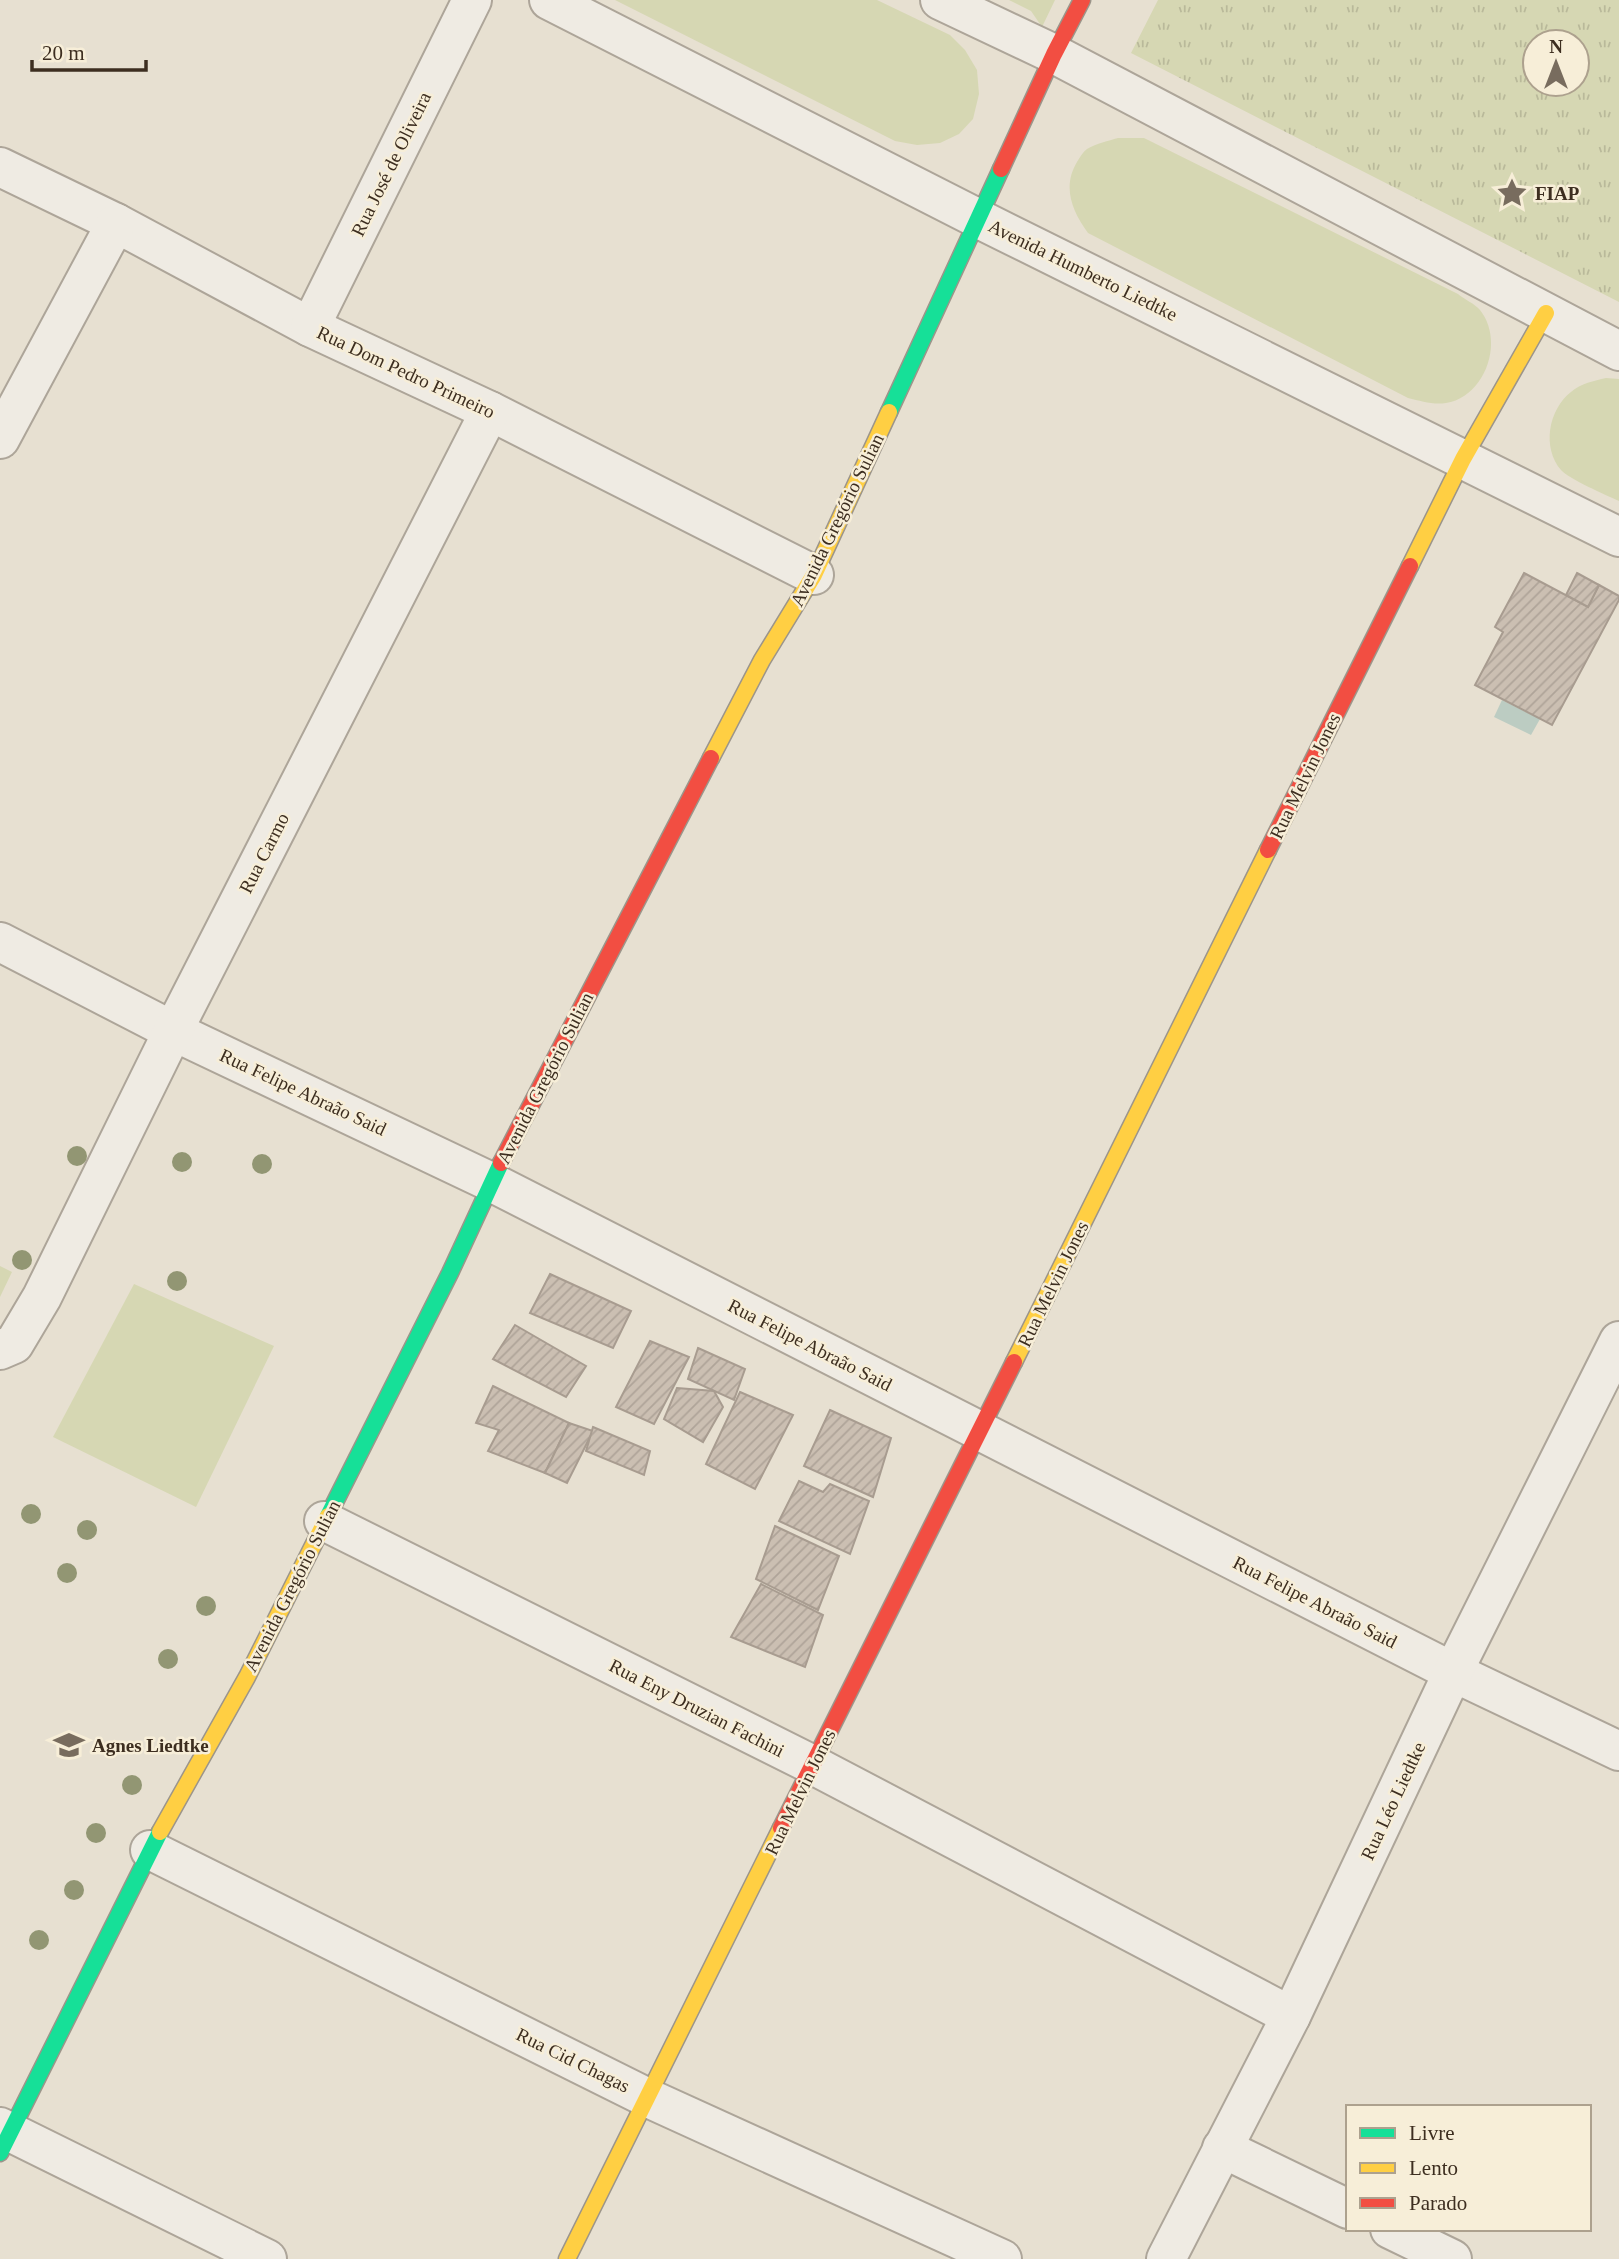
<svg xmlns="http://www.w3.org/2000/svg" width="1619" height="2259" viewBox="0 0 1619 2259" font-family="'Times New Roman',serif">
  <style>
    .green { fill: #d6d7b3 }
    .park { fill: url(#park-tufts); fill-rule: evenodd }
    .water { fill: #bcccc2 }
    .building { fill: url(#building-hatch); stroke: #a89c90; stroke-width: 2 }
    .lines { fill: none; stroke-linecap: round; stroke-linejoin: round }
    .street-casing { stroke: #ada599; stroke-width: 42 }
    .fast-casing { stroke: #9c958a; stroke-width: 19 }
    .slow-casing { stroke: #9c958a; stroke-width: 19 }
    .jam-casing { stroke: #9c958a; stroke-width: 19 }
    .street { stroke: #efebe3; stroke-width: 38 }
    .fast { stroke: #16e098; stroke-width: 16 }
    .slow { stroke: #ffcf43; stroke-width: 16 }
    .jam { stroke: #f24e42; stroke-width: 16 }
    .tree { fill: #929673 }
    .labels { text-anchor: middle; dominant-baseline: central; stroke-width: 5; stroke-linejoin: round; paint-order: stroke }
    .street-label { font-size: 19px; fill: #3d2e20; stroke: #f7eed8 }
    .poi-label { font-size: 19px; font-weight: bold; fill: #3d2e20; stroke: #f7eed8; text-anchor: start }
  </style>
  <defs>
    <pattern id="park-tufts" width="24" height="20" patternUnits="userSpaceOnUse" patternTransform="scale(1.75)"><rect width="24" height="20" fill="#d6d7b3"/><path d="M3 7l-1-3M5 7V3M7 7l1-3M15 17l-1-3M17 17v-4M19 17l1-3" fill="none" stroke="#b9b99a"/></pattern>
    <pattern id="building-hatch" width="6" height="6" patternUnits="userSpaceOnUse" patternTransform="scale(1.75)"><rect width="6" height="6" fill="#cbbfb2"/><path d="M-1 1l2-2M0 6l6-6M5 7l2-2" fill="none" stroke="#afa499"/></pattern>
  </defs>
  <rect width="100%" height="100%" fill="#e7e0d1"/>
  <g class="green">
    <path d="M615,0h262l73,35 15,15 12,20 2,24 -6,25 -14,15 -19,9 -23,2 -22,-4z"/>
    <path d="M1009,0h46l-13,27 -11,-16z"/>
    <path d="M1118,138h26l314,156c6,5 17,10 22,16 25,31 5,87 -34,93 -13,2 -25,-2 -38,-5l-320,-165c-16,-22 -26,-46 -11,-71 3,-5 6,-10 10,-13 10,-6 21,-8 31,-11z"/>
    <path d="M1606,378l13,1v122c-13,-6 -50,-22 -58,-31 -19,-22 -13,-60 10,-78 10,-9 23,-11 35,-14z"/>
    <path d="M0,1266l12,6 -12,25z"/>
    <path d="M134,1284l140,62 -78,161 -143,-70z"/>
  </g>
  <path class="park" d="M1158,0h461v302l-488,-249zM1535,42h42v42h-42z"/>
  <path class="water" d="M1502,700l38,19 -9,16 -37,-18z"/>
  <g class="building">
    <path d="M1524,573l64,34 11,-22 20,11v4l-67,125 -77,-40 28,-53 -8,-5z"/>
    <path d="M1577,573l22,12 -11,22 -22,-12z"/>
    <path d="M550,1274l81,37 -18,37 -83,-35z"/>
    <path d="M515,1325l71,41 -20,31 -73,-38z"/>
    <path d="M650,1341l39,16 -35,67 -38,-17z"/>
    <path d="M698,1348l47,21 -11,31 -46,-21z"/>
    <path d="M493,1386l76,37 -24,50 -57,-22 11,-21 -23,-7z"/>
    <path d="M677,1388l37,3 9,16 -20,35 -39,-23z"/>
    <path d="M740,1392l53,23 -38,74 -49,-25z"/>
    <path d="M830,1410l61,28 -18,59 -69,-31z"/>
    <path d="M569,1423l24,8 -26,52 -22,-10z"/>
    <path d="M593,1427l57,24 -6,24 -58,-24z"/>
    <path d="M799,1481l24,11 7,-8 39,17 -19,53 -71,-33z"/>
    <path d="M775,1526l64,30 -21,54 -62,-31z"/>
    <path d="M761,1584l62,31 -18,52 -74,-30z"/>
  </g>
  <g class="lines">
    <g class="street-casing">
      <g id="street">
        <path d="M549,0l430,219 640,318"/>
        <path d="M940,0l114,54 565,297"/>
        <path d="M0,167l116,56 194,104 180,84 324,164"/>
        <path d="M310,327l162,-327"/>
        <path d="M0,439l116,-216"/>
        <path d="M0,942l173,89 318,151 962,490 166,79"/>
        <path d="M0,1350l14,-6 28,-47 131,-266 317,-620"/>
        <path d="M324,1521l489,244 478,251"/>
        <path d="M150,1850l498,248 354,161"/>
        <path d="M0,2127l267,132"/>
        <path d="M1222,2148l126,61"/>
        <path d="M1390,2229l62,30"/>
        <path d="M1166,2259l125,-243 162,-344 166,-331"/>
      </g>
    </g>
    <g class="fast-casing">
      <g id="fast">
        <path d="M889,412l112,-243"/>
        <path d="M328,1516l122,-243 51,-110"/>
        <path d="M0,2153l160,-321"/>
      </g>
    </g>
    <g class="slow-casing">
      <g id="slow">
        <path d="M1410,566l53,-107 83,-146"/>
        <path d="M711,758l51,-98 52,-85 75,-163"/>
        <path d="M1014,1362l254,-512"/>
        <path d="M160,1832l87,-155 81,-161"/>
        <path d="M567,2259l214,-431"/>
      </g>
    </g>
    <g class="jam-casing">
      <g id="jam">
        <path d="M1001,169l53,-115 28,-54"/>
        <path d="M1268,850l142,-284"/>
        <path d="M501,1163l210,-405"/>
        <path d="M781,1828l233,-466"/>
      </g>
    </g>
    <use href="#street" class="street"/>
    <use href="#fast" class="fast"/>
    <use href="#slow" class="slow"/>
    <use href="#jam" class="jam"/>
  </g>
  <g class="tree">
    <circle cx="77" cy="1156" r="10"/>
    <circle cx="182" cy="1162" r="10"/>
    <circle cx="262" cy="1164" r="10"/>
    <circle cx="22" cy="1260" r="10"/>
    <circle cx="177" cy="1281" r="10"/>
    <circle cx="31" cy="1514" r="10"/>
    <circle cx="87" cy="1530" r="10"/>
    <circle cx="67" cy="1573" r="10"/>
    <circle cx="206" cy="1606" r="10"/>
    <circle cx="168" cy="1659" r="10"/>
    <circle cx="132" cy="1785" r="10"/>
    <circle cx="96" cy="1833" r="10"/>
    <circle cx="74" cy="1890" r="10"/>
    <circle cx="39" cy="1940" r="10"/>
  </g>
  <defs>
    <g id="sight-bare" transform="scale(2.415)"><path d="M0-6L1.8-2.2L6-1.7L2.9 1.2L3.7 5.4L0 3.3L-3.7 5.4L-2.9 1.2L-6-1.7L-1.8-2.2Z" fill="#786c5e" stroke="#f7eed8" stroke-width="2.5" paint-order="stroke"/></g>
    <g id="university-bare" transform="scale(2.415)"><path d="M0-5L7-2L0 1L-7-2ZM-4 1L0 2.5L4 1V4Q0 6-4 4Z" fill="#786c5e" stroke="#f7eed8" stroke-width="2.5" paint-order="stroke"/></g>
  </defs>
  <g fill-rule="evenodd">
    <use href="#sight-bare" x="1512" y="193"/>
    <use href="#university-bare" x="69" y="1745"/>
  </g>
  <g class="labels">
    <g class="street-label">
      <text transform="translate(391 164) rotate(-64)">Rua José de Oliveira</text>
      <text transform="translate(1083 270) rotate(26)">Avenida Humberto Liedtke</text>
      <text transform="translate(406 372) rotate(25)">Rua Dom Pedro Primeiro</text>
      <text transform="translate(837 520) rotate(-64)">Avenida Gregório Sulian</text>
      <text transform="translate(1305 776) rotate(-64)">Rua Melvin Jones</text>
      <text transform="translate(264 853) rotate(-63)">Rua Carmo</text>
      <text transform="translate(545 1078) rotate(-63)">Avenida Gregório Sulian</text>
      <text transform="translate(303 1092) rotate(25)">Rua Felipe Abraão Said</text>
      <text transform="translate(1053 1284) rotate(-64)">Rua Melvin Jones</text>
      <text transform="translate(810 1345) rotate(27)">Rua Felipe Abraão Said</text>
      <text transform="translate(292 1586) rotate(-63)">Avenida Gregório Sulian</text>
      <text transform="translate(1315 1602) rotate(27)">Rua Felipe Abraão Said</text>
      <text transform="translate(697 1708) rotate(27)">Rua Eny Druzian Fachini</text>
      <text transform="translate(800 1792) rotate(-64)">Rua Melvin Jones</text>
      <text transform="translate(1393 1801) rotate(-65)">Rua Léo Liedtke</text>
      <text transform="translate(573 2060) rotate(26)">Rua Cid Chagas</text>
    </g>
    <g class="poi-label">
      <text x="1535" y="193">FIAP</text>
      <text x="92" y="1745">Agnes Liedtke</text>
    </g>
  </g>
  <rect x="1346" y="2105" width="245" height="126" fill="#f7eed8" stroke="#ada18e" stroke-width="2"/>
  <rect x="1360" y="2128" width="35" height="10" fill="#16e098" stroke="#ada18e" stroke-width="2"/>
  <text x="1409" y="2140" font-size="21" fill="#3d2e20">Livre</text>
  <rect x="1360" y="2163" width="35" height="10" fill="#ffcf43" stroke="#ada18e" stroke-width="2"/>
  <text x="1409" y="2175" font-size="21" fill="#3d2e20">Lento</text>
  <rect x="1360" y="2198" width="35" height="10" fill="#f24e42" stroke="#ada18e" stroke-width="2"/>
  <text x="1409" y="2210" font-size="21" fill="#3d2e20">Parado</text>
  <g transform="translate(1556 63)"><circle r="33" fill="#f7eed8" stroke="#ada18e" stroke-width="2"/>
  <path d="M0-5L12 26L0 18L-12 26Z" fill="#786c5e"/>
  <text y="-10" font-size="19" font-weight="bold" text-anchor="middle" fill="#3d2e20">N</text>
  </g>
  <path d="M32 60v10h114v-10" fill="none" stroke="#3d2e20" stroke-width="3.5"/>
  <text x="42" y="60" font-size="21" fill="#3d2e20" stroke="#f7eed8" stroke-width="5" paint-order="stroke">20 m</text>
</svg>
